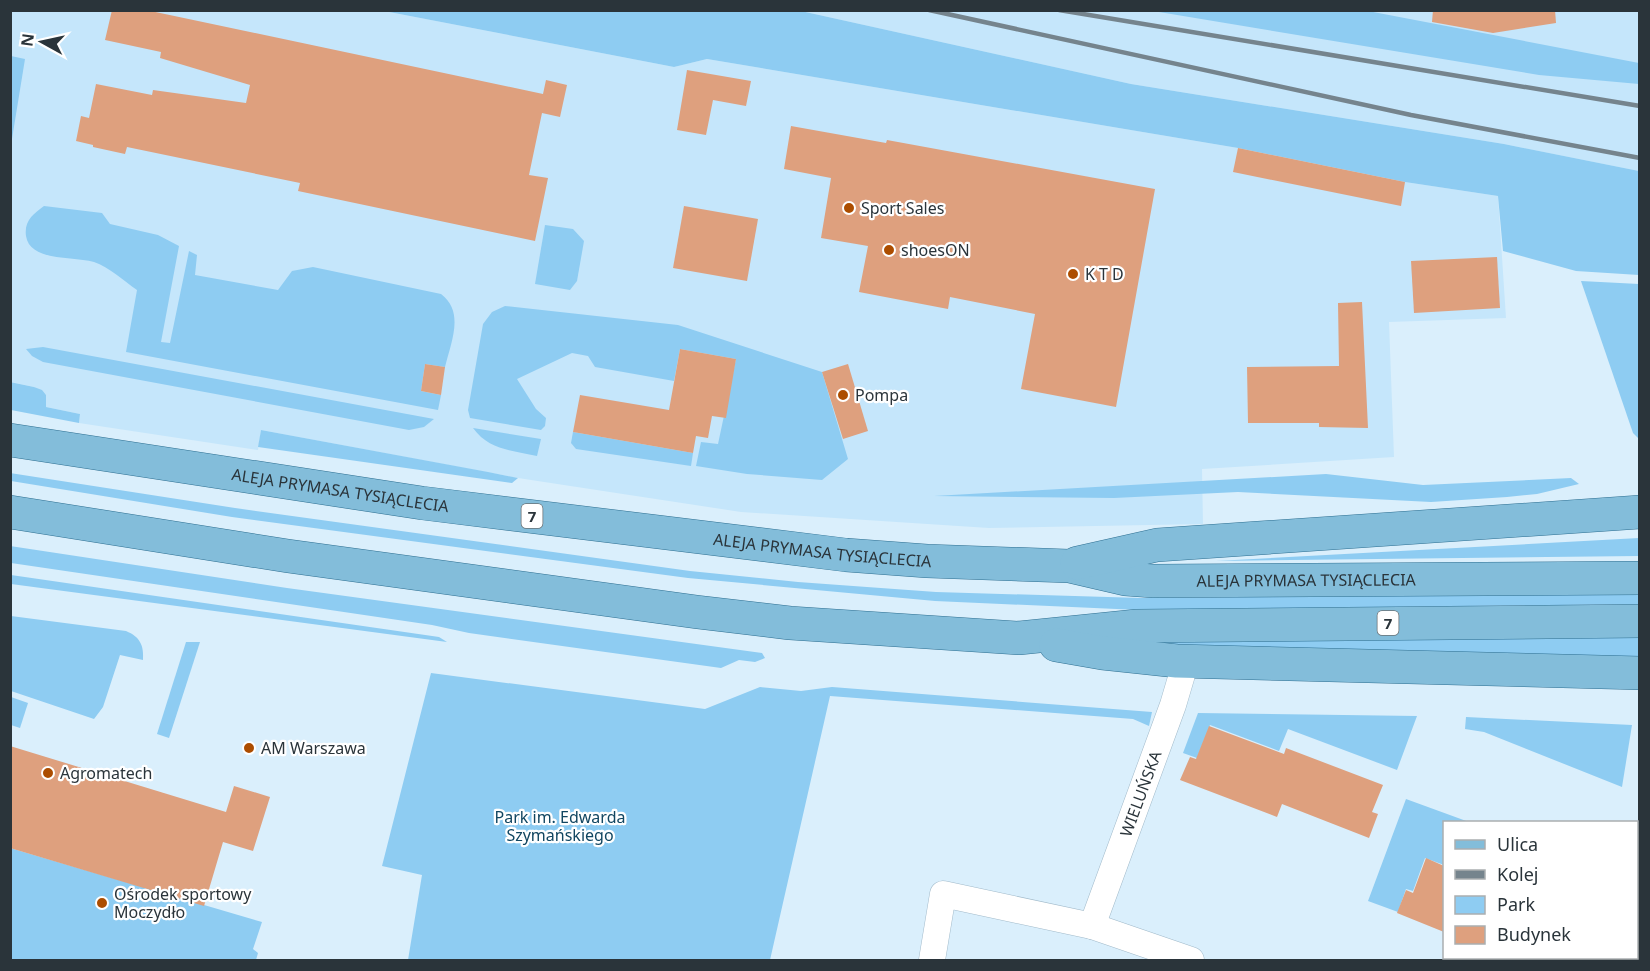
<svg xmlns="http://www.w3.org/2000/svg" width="1650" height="971" viewBox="0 0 1650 971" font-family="'Noto Sans',sans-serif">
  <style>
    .built { fill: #c5e6fb }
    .green { fill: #8eccf2 }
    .building { fill: #dea07e }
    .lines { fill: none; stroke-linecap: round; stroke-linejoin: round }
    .minor-casing { stroke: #a1baca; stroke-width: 27 }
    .major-casing { stroke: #2f7092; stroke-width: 34 }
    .minor { stroke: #fff; stroke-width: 26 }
    .major { stroke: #83bdda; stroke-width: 33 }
    .rail { stroke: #75848d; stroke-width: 4.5 }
    .poi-dot { fill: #ac4d00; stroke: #fff; stroke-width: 2 }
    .labels { text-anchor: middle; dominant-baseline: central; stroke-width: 4.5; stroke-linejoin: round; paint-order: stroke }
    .shield { fill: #fff; stroke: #6a7175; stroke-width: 1.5 }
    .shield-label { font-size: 15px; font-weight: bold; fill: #2a343a }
    .poi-label { font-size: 16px; fill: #2a343a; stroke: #fff; text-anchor: start }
    .street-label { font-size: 16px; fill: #2a343a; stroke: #fff }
    .park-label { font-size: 16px; fill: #114661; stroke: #fff }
  </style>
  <rect width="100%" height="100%" fill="#daeffc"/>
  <g class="built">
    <path d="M11,11h373l290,56 33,-8 531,89 167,34 93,14 8,122 -117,4 5,135 -192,12 1,55 -214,4 -248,-16 -223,-34 -257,-48 -3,20 -179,-27 1,-9 -34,-7v-12l-12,-8 -23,-5z"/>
    <path d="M801,11h838v160l-135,-27 -373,-60z"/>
  </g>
  <g class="green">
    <path d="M384,11h417l330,73 373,60 135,27v104l-63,-4 -73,-20 -5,-55 -93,-14 -167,-34 -531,-89 -33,8z"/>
    <path d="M1153,11h215l271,52v21l-100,-9z"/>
    <path d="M11,56l14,3 -14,86 -1,-87z"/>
    <path d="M44,206l58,7 8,11 48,11 21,11 -18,96 9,1 19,-92 8,4 -2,20 83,15 14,-19 21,-4 128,27c24,18 10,48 4,73l-20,-3 -4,27 20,4 -3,15 -312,-58 11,-62c-13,-9 -28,-23 -43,-28 -20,-6 -64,0 -68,-26 -2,-15 7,-22 18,-30z"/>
    <path d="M545,225l28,4 11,12 -7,40 -7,9 -35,-6z"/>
    <path d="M1581,281l58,3v155l-6,-6z"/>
    <path d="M505,306l173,19 144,47 26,87 -26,21 -75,-6 -51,-8 5,-24 17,2 18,-85 -56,-10 -6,32 -79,-14 -7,-11 -16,-3 -55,26 19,30 10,9 -1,8 -4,4 -71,-12 -2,-8 15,-86 9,-12z"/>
    <path d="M43,347l391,72 -10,8 -15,3 -366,-68 -11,-6 -6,-7z"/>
    <path d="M10,382l24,5 8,3 4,5v12l34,7 -1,9 -68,-13z"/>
    <path d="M473,428l68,11 -4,17c-26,-6 -48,-6 -64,-28z"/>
    <path d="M261,430l227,42 30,6 -6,5 -254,-36z"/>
    <path d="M573,432l120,21 -2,13 -115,-17 -5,-6z"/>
    <path d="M10,473l225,35 455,63 108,11 138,10 205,6 498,-5v11l-500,6 -204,-9 -247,-23 -456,-61 -221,-36z"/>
    <path d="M1326,474l97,11 148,-7 8,6 -42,10 -30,3 -76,5 -193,-10 -124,6 -180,-2z"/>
    <path d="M1639,538v18l-423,5z"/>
    <path d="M10,546l277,42 475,65 3,5 -10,4 -16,-2 -18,8 -252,-35 -37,-8 -421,-62z"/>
    <path d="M11,575l428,62 8,5 -436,-58z"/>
    <path d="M11,616l115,15c14,6 18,14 17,29l-23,-5 -17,52 -9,12 -83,-28z"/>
    <path d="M1639,636l1,22 -492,-14 -3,-2z"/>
    <path d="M186,642h14l-31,96 -12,-4z"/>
    <path d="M431,673l274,36 55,-22 41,4 31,-4 320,25 -3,14 -16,-7 -303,-23 -60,264h-362l14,-85 -40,-9z"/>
    <path d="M11,697l17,6 -8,25 -9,-3z"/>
    <path d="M1198,713l219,3 -20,54 -109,-41 -9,22 -69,-26 -13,33 -14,-5z"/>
    <path d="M1466,717l166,8 -10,62 -138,-55 -19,-3z"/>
    <path d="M1406,799l63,23h-25v43l-19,-7 -12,33 -7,-2 -8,23 -30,-11z"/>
    <path d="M10,848l252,74 -9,27 5,4 -2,7h-245z"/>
  </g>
  <g class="building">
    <path d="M112,10h34l397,84 3,-14 21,5 -7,32 -18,-4 -13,62 19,3 -13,63 -237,-50 2,-8 -173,-36 -2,7 -32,-7v-2l-17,-4 5,-25 8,2 7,-34 56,11 1,-5 93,13 4,-18 -90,-27 1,-6 -56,-12z"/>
    <path d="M1433,10h122l1,13 -63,10 -61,-11z"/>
    <path d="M687,70l64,11 -5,25 -33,-6 -7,35 -29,-5z"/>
    <path d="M791,126l95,17 1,-3 268,49 -39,218 -95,-18 14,-75 -85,-17 -2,12 -89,-17 9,-46 -47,-8 10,-60 -47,-9z"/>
    <path d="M1238,148l167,34 -4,24 -168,-34z"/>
    <path d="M684,206l74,13 -11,62 -74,-13z"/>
    <path d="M1497,257l3,51 -86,5 -3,-52z"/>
    <path d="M1362,302l6,126 -49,-1v-4h-71l-1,-56 92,-1 -1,-63z"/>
    <path d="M680,349l56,10 -10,59 -14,-2 -4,22 -12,-2 -3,17 -120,-21 7,-37 89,15z"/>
    <path d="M425,364l20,3 -4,28 -20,-4z"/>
    <path d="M848,364l20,67 -25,8 -21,-67z"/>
    <path d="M1209,726l75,28 2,-6 97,37 -11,27 6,2 -9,24 -87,-34 -5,13 -97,-37 10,-23 6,2z"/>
    <path d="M10,746l216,66 8,-26 36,11 -17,54 -30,-9 -19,64 -194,-58z"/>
    <path d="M1426,858l18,8v66l-47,-19 9,-23 7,3z"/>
  </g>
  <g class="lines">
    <g class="minor-casing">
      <g id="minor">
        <path id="s1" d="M1092,926l81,-221 13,-44"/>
        <path d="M932,960l11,-66 149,32 99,34"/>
      </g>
    </g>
    <g class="major-casing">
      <g id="major">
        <path id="s2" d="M10,440l412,63 424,52 81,6 142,5 56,13 28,2 487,-3"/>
        <path d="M10,512l278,44 409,56 93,11 229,15 118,-12 503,-5"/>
        <path d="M1077,563l80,-18 483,-33"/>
        <path d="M1056,645l46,8 75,8 463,12"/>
      </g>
    </g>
    <use href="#minor" class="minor"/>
    <use href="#major" class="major"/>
    <g class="rail">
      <path d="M929,10l482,105 229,43"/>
      <path d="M1059,10l581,96"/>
    </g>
  </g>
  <g class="poi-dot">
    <circle cx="849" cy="208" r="6"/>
    <circle cx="889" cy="250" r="6"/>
    <circle cx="1073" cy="274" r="6"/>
    <circle cx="843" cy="395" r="6"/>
    <circle cx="249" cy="748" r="6"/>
    <circle cx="48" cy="773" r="6"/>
    <circle cx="102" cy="903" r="6"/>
  </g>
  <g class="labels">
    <g class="shield">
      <rect x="521.5" y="504" width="21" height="24" rx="4.5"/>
      <rect x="1377.5" y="611" width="21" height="24" rx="4.5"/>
    </g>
    <g class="shield-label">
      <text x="532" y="516">7</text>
      <text x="1388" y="623">7</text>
    </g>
    <g class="poi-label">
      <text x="861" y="208">Sport Sales</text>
      <text x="901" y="250">shoesON</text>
      <text x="1085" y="274">K T D</text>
      <text x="855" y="395">Pompa</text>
      <text x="261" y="748">AM Warszawa</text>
      <text x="60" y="773">Agromatech</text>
      <text x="114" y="894">Ośrodek sportowy<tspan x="114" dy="18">Moczydło</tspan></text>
    </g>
    <g class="street-label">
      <text stroke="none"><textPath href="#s2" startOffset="334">ALEJA PRYMASA TYSIĄCLECIA</textPath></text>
      <text stroke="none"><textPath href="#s2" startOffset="820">ALEJA PRYMASA TYSIĄCLECIA</textPath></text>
      <text stroke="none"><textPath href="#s2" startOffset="1306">ALEJA PRYMASA TYSIĄCLECIA</textPath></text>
      <text stroke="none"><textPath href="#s1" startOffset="141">WIELUŃSKA</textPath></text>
    </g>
    <g class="park-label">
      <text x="560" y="817">Park im. Edwarda<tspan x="560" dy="18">Szymańskiego</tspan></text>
    </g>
  </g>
  <rect width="1650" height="971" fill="none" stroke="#2a343a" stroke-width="24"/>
  <rect x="1443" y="821" width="195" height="138" fill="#ffffff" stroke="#aaaeb0" stroke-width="1.5"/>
  <rect x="1455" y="840" width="30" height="9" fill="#83bdda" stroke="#aaaeb0" stroke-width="1.5"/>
  <text x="1497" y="851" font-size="18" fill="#2a343a">Ulica</text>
  <rect x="1455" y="870" width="30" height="9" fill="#75848d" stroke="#aaaeb0" stroke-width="1.5"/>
  <text x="1497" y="881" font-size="18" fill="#2a343a">Kolej</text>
  <rect x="1455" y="896" width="30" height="18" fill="#8eccf2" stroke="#aaaeb0" stroke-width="1.5"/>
  <text x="1497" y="911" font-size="18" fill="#2a343a">Park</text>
  <rect x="1455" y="926" width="30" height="18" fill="#dea07e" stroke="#aaaeb0" stroke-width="1.5"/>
  <text x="1497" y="941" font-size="18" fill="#2a343a">Budynek</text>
  <g transform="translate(42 42) rotate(278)" stroke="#ffffff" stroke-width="4.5" paint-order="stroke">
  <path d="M0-4.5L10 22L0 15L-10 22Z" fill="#2a343a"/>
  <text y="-9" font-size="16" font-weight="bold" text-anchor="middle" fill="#2a343a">N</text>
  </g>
</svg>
